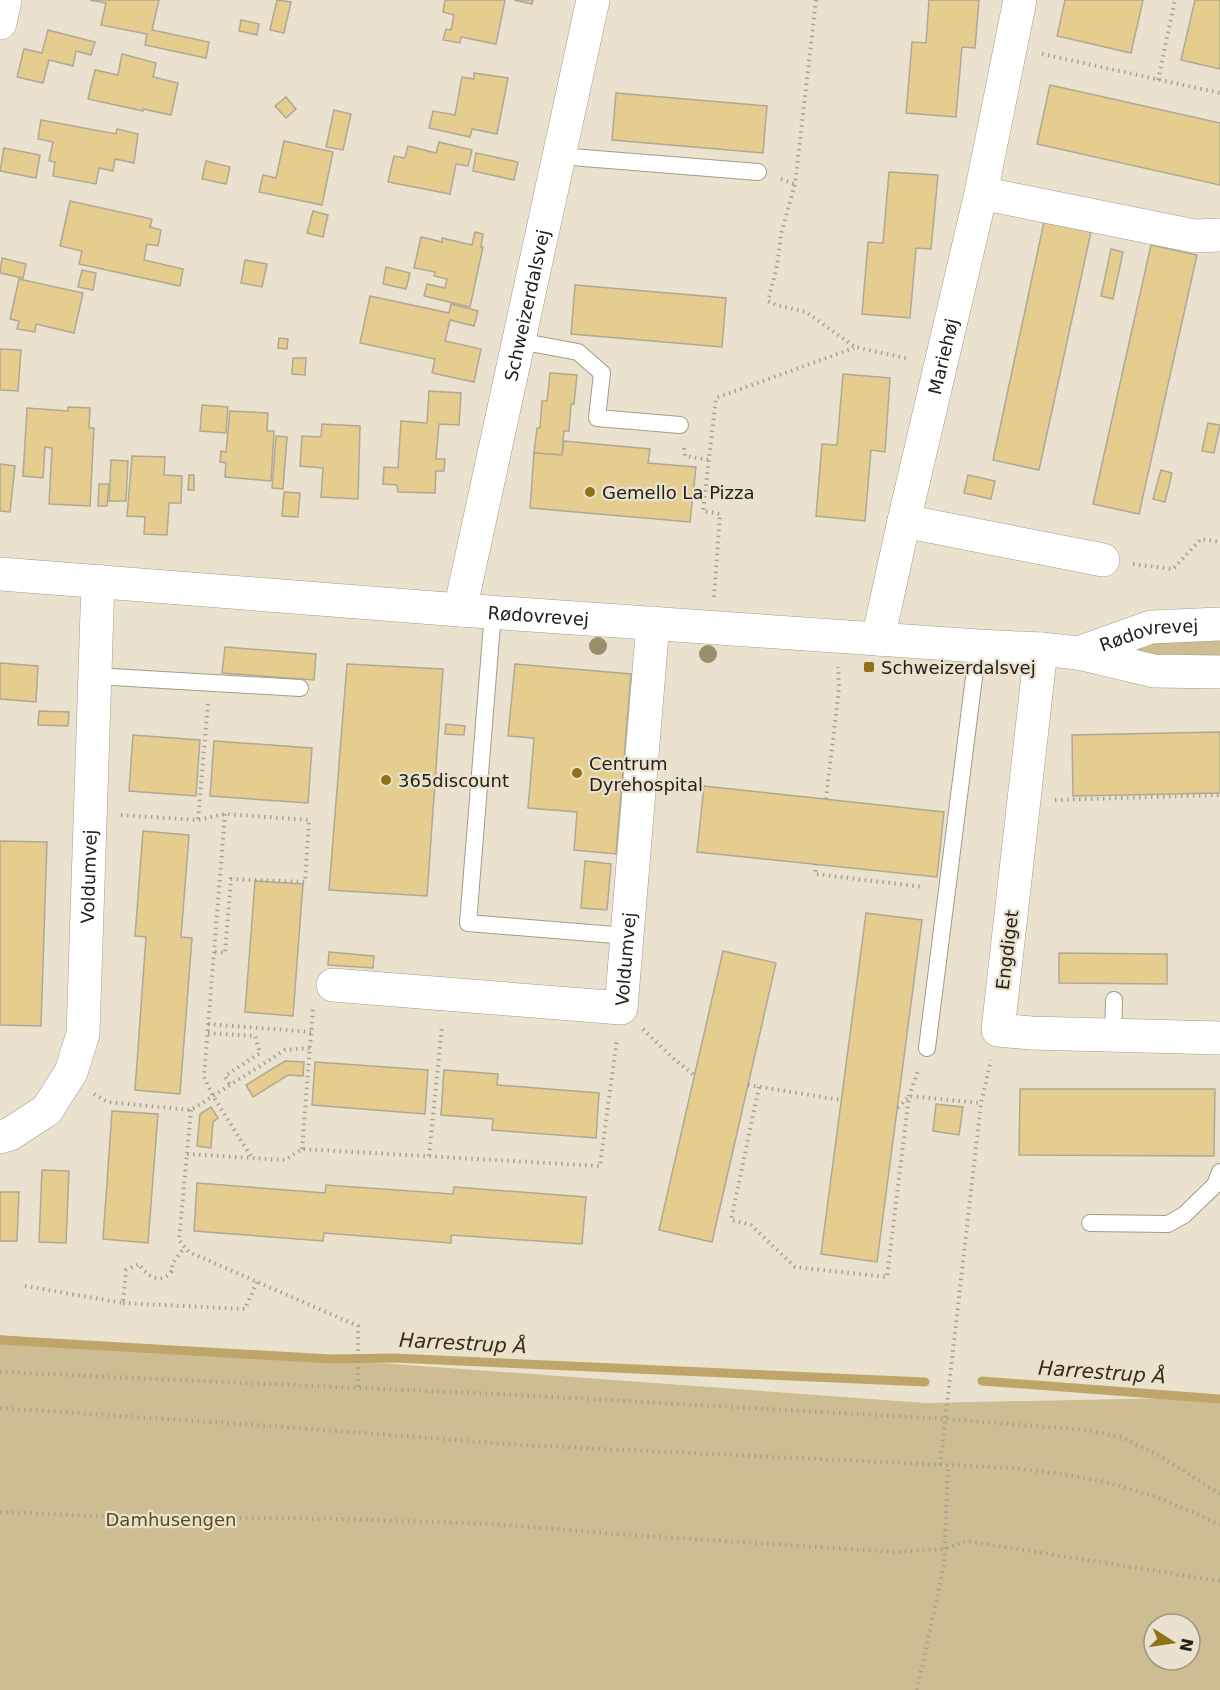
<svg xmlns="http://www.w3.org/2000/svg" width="1220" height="1690" viewBox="0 0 1220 1690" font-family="'DejaVu Sans',sans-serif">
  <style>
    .green { fill: #cebd92; fill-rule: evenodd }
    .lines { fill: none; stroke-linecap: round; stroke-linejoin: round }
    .stream { stroke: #bea66a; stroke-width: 9 }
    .building { fill: #e5cc8f; stroke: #b0a895; stroke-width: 1.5 }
    .lane-casing { stroke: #a39b88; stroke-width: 18 }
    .street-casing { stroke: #a39b88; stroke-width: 34 }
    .secondary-casing { stroke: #a39b88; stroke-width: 34 }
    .path { stroke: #a8a192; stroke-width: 4; stroke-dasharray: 1.5 4.5; stroke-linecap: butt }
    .lane { stroke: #fff; stroke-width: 16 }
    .street { stroke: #fff; stroke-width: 33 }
    .secondary { stroke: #fff; stroke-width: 33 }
    .tree { fill: #9b8e6b }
    .poi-dot { fill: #8f7116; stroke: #eae2ce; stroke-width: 2 }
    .labels { text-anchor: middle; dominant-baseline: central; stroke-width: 4.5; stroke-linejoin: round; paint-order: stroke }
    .street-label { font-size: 18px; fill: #24211a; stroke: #eae2ce }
    .poi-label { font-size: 18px; fill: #24211a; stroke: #eae2ce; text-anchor: start }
    .park-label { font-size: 18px; fill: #5b491a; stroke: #eae2ce }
    .water-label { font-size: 20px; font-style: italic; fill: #382d11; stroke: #eae2ce }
  </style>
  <rect width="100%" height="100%" fill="#eae2ce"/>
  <g class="green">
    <path d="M1220,635v27l-45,1 -57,-17z"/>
    <path d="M0,1335l926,68 294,-6v293h-1220zM1154,1624h36v36h-36z"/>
  </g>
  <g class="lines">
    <g class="stream">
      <path d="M0,1340l331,19 63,-1 531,24"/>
      <path d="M982,1381l238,18"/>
    </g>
  </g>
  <g class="building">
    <path d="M90,0h69l-7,30 57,12 -3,16 -61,-13 2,-11 -46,-9 5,-22z"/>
    <path d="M277,0l14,2 -7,31 -14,-3z"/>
    <path d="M445,0h60l-9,44 -35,-7 -1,6 -17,-3 3,-11 5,1 3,-15 -11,-3z"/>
    <path d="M514,0h19l-1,4z"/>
    <path d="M929,0h50l-4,48 -13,-1 -6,70 -50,-4 6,-71 14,1z"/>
    <path d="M1065,0h78l-12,53 -74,-17z"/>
    <path d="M1195,0h25v69l-39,-9z"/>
    <path d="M241,20l18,4 -2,11 -18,-4z"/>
    <path d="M48,30l47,12 -4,13 -15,-4 -3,15 -24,-6 -6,23 -26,-6 7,-28 18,4z"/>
    <path d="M122,54l34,9 -3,14 25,6 -7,32 -28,-6v2l-55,-12 7,-29 23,5z"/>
    <path d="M474,73l34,5 -11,56 -25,-5 -2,8 -41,-9 4,-17 22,4 7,-38 12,2z"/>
    <path d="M1050,85l170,38v62l-183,-41z"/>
    <path d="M616,93l151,13 -4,47 -151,-13z"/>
    <path d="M286,97l10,12 -10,9 -11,-12z"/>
    <path d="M334,110l17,4 -8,36 -17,-3z"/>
    <path d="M41,120l75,14 1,-5 21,5 -4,29 -19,-4 -2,12 -14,-3 -3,16 -43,-8 2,-14 -6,-1 4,-19 -15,-3z"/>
    <path d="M284,141l49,11 -11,53 -63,-13 4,-17 13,3z"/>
    <path d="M439,142l33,8 -4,16 -12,-2 -6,30 -62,-12 6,-26 11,2 3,-12 28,7z"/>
    <path d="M4,148l36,7 -4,23 -36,-7z"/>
    <path d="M476,153l42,9 -4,18 -41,-9z"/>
    <path d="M206,161l24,6 -4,17 -24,-5z"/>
    <path d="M889,172l49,3 -7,74 -15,-1 -6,70 -48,-4 6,-72 15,1z"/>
    <path d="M70,201l82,18 -2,8 11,3 -3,16 -11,-2 -3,16 39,9 -3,17 -101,-22 3,-13 -22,-5z"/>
    <path d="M313,211l15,4 -5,22 -16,-4z"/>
    <path d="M1044,222l47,10 -52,238 -46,-10z"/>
    <path d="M475,232l8,2 -2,13h2l-13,60 -46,-11 3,-12 18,4 2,-9 -13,-3 1,-4 -21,-4 7,-31 21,5v-4l30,7z"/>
    <path d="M1151,245l46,10 -58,259 -46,-10z"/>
    <path d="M1111,249l12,3 -10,47 -12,-3z"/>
    <path d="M2,258l24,6 -3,14 -23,-5z"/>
    <path d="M245,260l22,4 -5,23 -21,-4z"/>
    <path d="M386,267l24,6 -4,16 -23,-5z"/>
    <path d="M82,270l14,3 -3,17 -15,-3z"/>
    <path d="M19,279l64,14 -9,40 -38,-9 -1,8 -18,-3 2,-8 -9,-2z"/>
    <path d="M575,285l151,13 -4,49 -151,-13z"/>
    <path d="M370,296l79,17 2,-9 27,7 -4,15 -24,-6 -5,21 36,8 -7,33 -42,-9 3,-14 -75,-16z"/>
    <path d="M279,338l9,1 -1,10 -9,-1z"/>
    <path d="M0,349l21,1 -3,41 -18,-1z"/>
    <path d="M293,358h13l-1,17 -13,-1z"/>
    <path d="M550,373l27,2 -3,29h-3l-2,27h-5l-2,24 -28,-2 3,-25h3l2,-27h5z"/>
    <path d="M843,374l47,4 -5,74 -14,-2 -6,71 -49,-5 6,-72 15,1z"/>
    <path d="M429,391l32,2 -2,32 -20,-1 -3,35h9l-1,12h-8l-1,22 -37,-1 -1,-7 -14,-1 1,-17 14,1 3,-47 26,2z"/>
    <path d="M202,405l26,2 -2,26 -26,-2z"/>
    <path d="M68,407l22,1 -1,20h5l-4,78 -41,-2 3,-56 -7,-1 -2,31 -20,-2 4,-68 41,3z"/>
    <path d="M230,411l38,2 -1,18h7l-3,50 -46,-4 1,-14 -6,-1 1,-11 5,1z"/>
    <path d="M1208,423l12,2 -6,28 -12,-2z"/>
    <path d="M322,424l38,2 -2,73 -37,-2 2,-29 -23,-2 2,-30 19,1z"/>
    <path d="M276,436l11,1 -4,52 -11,-1z"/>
    <path d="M564,441l86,8 -2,14 48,4 -6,55 -160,-14 4,-55 28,2z"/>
    <path d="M132,456l33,1 -1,18 18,1 -1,27h-12l-2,32 -23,-1 1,-17 -18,-1z"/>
    <path d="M111,460l17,1 -2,40h-17z"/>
    <path d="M0,464l15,2 -5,46 -10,-1z"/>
    <path d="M1161,470l11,3 -7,29 -12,-3z"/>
    <path d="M189,475h5v15h-6z"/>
    <path d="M968,475l27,6 -4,18 -27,-6z"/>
    <path d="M99,484h10l-2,22h-9z"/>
    <path d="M284,492l16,1 -2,24 -16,-1z"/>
    <path d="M225,647l91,7 -2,26 -92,-7z"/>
    <path d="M0,663l38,3 -2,36 -36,-3z"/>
    <path d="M347,664l96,5 -16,227 -98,-6z"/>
    <path d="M515,664l116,10 -15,180 -42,-4 3,-38 -49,-4 6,-70 -26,-2z"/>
    <path d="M39,711l30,1 -1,14 -30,-1z"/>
    <path d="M446,724l19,2 -1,9 -19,-1z"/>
    <path d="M1220,732v61l-147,3 -1,-61z"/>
    <path d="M133,735l67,5 -4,56 -67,-5z"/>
    <path d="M214,741l98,7 -4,55 -98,-7z"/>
    <path d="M704,786l240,26 -7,65 -240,-25z"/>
    <path d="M143,831l46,4 -8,102 11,1 -12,156 -45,-4 11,-153 -11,-1z"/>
    <path d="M0,841l47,1 -6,184 -41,-1z"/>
    <path d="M585,861l26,3 -4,46 -26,-2z"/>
    <path d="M255,881l48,3 -10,132 -48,-4z"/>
    <path d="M866,913l56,7 -45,342 -56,-8z"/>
    <path d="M723,951l53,12 -64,279 -53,-12z"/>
    <path d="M329,952l45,4 -1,12 -45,-3z"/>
    <path d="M1059,953l108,1v30l-108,-1z"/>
    <path d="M285,1061l19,1 -1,14 -15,-1 -35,22 -7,-12z"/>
    <path d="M315,1062l113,8 -3,44 -113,-9z"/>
    <path d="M444,1070l54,4 -1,11 102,8 -3,45 -104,-8 1,-11 -52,-4z"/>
    <path d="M1020,1089h195l-1,67 -195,-1z"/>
    <path d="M936,1104l27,3 -4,28 -26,-4z"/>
    <path d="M211,1107l7,11 -5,4 -2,26 -14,-2 3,-32z"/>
    <path d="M112,1111l46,3 -10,129 -45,-4z"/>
    <path d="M42,1170l27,1 -3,72 -27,-1z"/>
    <path d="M197,1183l128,10 1,-8 127,9 1,-7 132,10 -4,47 -131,-9v8l-127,-10 -1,8 -129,-10z"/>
    <path d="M0,1192h19l-2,49h-17z"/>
  </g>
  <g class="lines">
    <g class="lane-casing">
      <g id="lane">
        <path d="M559,156l199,16"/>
        <path d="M519,341l59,11 24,21 -5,45 83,7"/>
        <path d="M493,612l-25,311 159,13"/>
        <path d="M95,676l205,12"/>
        <path d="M1113,1036l1,-36"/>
        <path d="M927,1048l51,-402"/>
        <path d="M1090,1223l78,1 16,-9 31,-30 5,-13"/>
      </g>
    </g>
    <g class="street-casing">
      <g id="street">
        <path d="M0,23l5,-23"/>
        <path d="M981,193l213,43 26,-1"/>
        <path d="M904,521l199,39"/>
        <path id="s1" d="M460,610l133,-610"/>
        <path id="s2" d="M878,639l26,-118 77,-328 39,-193"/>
        <path d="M1041,649l-43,381 33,3 189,5"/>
        <path id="s3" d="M333,985l288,23 32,-385"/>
        <path id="s4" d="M0,1137l10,-3 37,-24 24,-38 12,-38 15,-453"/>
      </g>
    </g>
    <g class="secondary-casing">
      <g id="secondary">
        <path id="s5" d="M0,574l460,36 518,36 63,3 37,4 76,18 66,1"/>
        <path id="s6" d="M1078,653l73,-26 69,-3"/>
      </g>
    </g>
    <g class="path">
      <path d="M816,0l-21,184 -14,50 -4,32 -9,35 8,4 30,7 49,35 55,12"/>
      <path d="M1042,54l178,39"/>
      <path d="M1158,80l17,-80"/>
      <path d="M781,179l14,5"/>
      <path d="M684,448l1,8 24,4"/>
      <path d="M1133,564l40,5 28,-30 19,3"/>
      <path d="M714,597l6,-83 -17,-3 13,-113 138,-50"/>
      <path d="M826,799l13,-111 -1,-21"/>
      <path d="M1055,800l165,-5"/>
      <path d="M225,814l-21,263 9,19 39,62"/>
      <path d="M121,815l77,5 27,-6 84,6 -4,62 -74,-3 -6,74 -11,-1"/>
      <path d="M198,819l10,-115"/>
      <path d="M816,864l-1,10 108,13"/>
      <path d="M208,1024l103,8"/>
      <path d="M643,1029l31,30 20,16"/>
      <path d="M208,1033l47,3 5,17 -35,23 5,9"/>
      <path d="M748,1085l93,15"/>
      <path d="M759,1087l-28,133 20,5 44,42 92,10 22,-181 10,-28"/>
      <path d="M94,1094l14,8 83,8 94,-60 25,-2"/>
      <path d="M898,1108l11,-12 72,7"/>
      <path d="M191,1110l-12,130 10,12 169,74v61"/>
      <path d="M302,1149l11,-141"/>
      <path d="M187,1154l98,6 17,-11 298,17 17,-128"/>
      <path d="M429,1156l13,-130"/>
      <path d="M25,1286l98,17 3,-33 13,-6c6,10 21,22 32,8 4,-5 0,-2 2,-9 3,-5 8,-11 12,-16"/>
      <path d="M123,1303l122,6 12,-27"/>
      <path d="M0,1372l518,23 428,24 139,11 36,7 39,19 60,38"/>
      <path d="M0,1408l272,18 248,19 492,23c40,5 80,9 118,21 31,9 61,22 90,36"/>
      <path d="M940,1465l41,-362 10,-43"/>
      <path d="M0,1512l92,4 250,3 151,5 123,10 277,18 52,-3 21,-8 254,40"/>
      <path d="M917,1690l27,-125 4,-99"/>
    </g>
    <use href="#lane" class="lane"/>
    <use href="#street" class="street"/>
    <use href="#secondary" class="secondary"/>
  </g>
  <g class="tree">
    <circle cx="598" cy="646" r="9"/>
    <circle cx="708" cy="654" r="9"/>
  </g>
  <g class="poi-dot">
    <circle cx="590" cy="492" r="6"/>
    <rect x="863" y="661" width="12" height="12" rx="3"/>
    <circle cx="577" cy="773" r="6"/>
    <circle cx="386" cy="780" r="6"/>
  </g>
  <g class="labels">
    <g class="street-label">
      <text stroke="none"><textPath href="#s1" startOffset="312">Schweizerdalsvej</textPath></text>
      <text stroke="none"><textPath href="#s2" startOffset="290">Mariehøj</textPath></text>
      <text stroke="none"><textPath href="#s5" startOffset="540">Rødovrevej</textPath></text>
      <text stroke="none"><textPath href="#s6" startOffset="74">Rødovrevej</textPath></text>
      <text stroke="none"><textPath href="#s4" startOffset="297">Voldumvej</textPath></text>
      <text transform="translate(1007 950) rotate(-83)">Engdiget</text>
      <text stroke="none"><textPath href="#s3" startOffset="338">Voldumvej</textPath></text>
    </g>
    <g class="poi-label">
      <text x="602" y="492">Gemello La Pizza</text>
      <text x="881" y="667">Schweizerdalsvej</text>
      <text x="589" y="763">Centrum<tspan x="589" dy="21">Dyrehospital</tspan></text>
      <text x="398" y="780">365discount</text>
    </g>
    <g class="park-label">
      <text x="171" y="1519">Damhusengen</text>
    </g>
    <g class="water-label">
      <text transform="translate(463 1343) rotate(3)">Harrestrup Å</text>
      <text transform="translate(1102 1372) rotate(4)">Harrestrup Å</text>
    </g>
  </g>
  <g transform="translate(1172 1642) rotate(102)"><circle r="28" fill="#eae2ce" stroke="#9b9586" stroke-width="1.5"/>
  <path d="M0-4.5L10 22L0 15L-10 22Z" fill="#8f7116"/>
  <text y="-9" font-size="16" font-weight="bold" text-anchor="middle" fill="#24211a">N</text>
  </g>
</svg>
